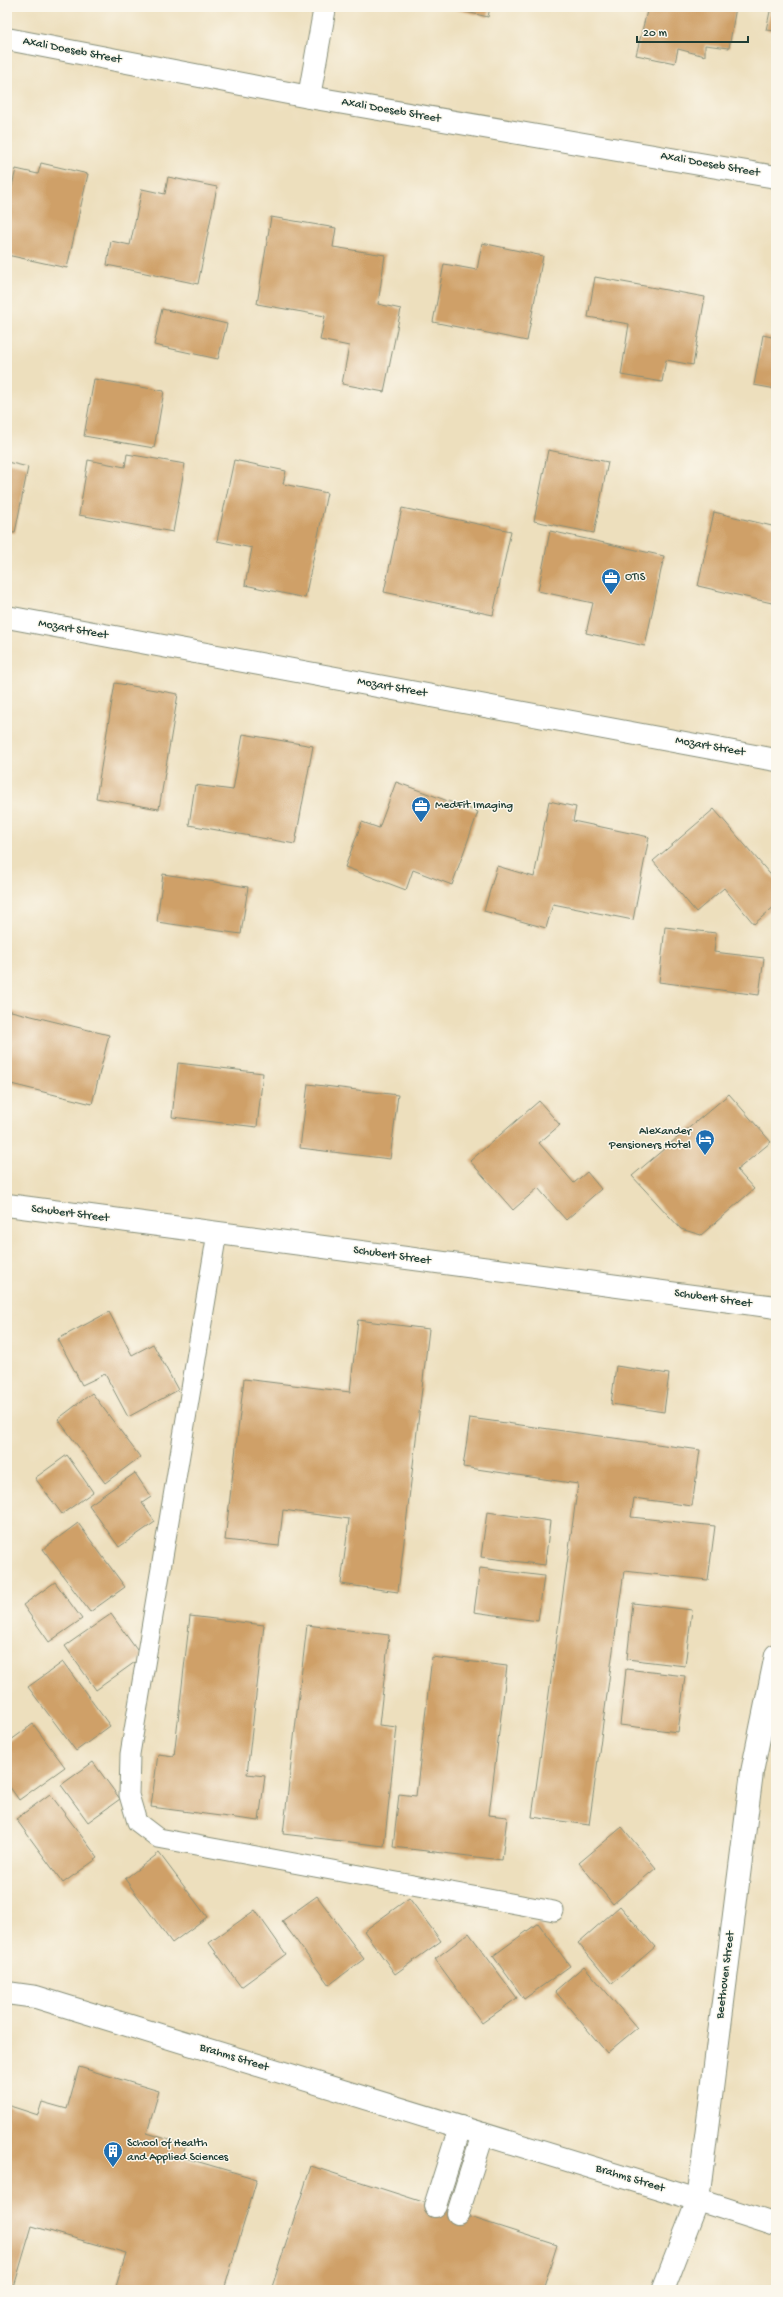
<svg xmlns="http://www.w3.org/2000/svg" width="783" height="2297" viewBox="0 0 783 2297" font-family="'Gochi Hand',sans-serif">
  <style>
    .building { fill: #cfa068 }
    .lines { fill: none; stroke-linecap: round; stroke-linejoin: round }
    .service-casing { stroke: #868e78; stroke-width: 21 }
    .minor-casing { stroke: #868e78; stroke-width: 24 }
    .service { stroke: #fff; stroke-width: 19 }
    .minor { stroke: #fff; stroke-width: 22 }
    .labels { text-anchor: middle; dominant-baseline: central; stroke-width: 3; stroke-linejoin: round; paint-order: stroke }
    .street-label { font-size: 12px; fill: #1f3d34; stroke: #fbf7ec }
    .poi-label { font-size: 12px; fill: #1f3d34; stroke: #fbf7ec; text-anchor: start }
  </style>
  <rect width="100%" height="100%" fill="#fbf7ec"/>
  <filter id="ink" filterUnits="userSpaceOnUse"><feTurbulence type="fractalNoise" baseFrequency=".025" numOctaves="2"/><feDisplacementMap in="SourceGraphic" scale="8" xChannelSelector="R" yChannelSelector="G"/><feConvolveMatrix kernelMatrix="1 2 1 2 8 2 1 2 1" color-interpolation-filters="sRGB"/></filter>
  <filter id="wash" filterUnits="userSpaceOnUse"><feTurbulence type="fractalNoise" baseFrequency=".012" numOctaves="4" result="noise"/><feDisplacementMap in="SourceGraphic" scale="16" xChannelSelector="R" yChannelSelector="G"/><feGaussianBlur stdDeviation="0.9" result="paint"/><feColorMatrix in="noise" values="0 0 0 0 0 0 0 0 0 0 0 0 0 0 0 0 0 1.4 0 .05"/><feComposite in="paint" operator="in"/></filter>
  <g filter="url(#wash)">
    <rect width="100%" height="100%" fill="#eddfbd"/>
    <g id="blocks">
      <g class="building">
        <path d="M445,7h45l-2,10z"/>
        <path d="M648,7h88l-7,41 -24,-3v11l-27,-7 -3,14 -39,-8z"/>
        <path d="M771,7h5v24l-10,-1z"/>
        <path d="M41,163l47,11 -21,94 -60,-13v-48l9,-38 22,5z"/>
        <path d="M168,177l49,10 -19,97 -91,-19 4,-24 19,4 12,-56 23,5z"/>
        <path d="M271,217l65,11 -3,19 52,8 -7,49 23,5 -17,83 -42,-8 7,-38 -29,-6 5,-24 -68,-12z"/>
        <path d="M482,243l61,13 -16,85 -94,-19 11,-58 33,6z"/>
        <path d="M595,277l110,20 -12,68 -27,-5 -4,22 -41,-7 8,-51 -41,-7z"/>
        <path d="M162,309l65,15 -9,35 -64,-14z"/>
        <path d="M763,335l13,3v51l-22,-4z"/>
        <path d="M94,379l70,12 -10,57 -70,-12z"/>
        <path d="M548,450l60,12 -14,71 -60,-12z"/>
        <path d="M127,454l58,10 -12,68 -94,-17 9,-55 37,7z"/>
        <path d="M234,460l52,11 -3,13 44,9 -22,105 -60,-13 7,-37 -35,-7z"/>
        <path d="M7,462l21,5 -13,66 -8,-1z"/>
        <path d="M402,508l109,23 -18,84 -109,-23z"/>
        <path d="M714,512l62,15v77l-78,-18z"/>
        <path d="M550,531l114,25 -19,90 -59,-13 7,-30 -55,-12z"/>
        <path d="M115,683l63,11 -19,115 -63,-11z"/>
        <path d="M243,734l70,12 -18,98 -106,-19 6,-40 38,5z"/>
        <path d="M396,782l82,30 -26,73 -39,-15 -7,20 -61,-23 17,-45 17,6z"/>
        <path d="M549,801l27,6 -3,14 76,16 -16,83 -80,-16 -7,24 -62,-17 13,-45 37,11z"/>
        <path d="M714,809l62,72v24l-22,19 -30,-36 -28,24 -43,-51z"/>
        <path d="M163,874l85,13 -7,47 -84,-12z"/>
        <path d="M665,927l51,6 -2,19 50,6 -5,37 -100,-13z"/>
        <path d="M7,1010l102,25 -17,69 -85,-21z"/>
        <path d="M178,1063l85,10 -6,54 -85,-10z"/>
        <path d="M308,1084l90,11 -8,64 -90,-11z"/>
        <path d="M729,1094l42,48 -34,28 17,19 -53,46 -20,-6 -49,-53z"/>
        <path d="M539,1101l21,24 -21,18 35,40 13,-11 14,17 -35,31 -28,-32 -25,22 -43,-49z"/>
        <path d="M109,1312l23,43 21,-11 25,46 -50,27 -23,-43 -23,11 -24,-46z"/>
        <path d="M358,1320l71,9 -31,263 -57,-8 8,-65 -66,-9 -4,36 -54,-6 19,-161 106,13z"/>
        <path d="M616,1366l53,8 -5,38 -53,-8z"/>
        <path d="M92,1393l48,64 -35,26 -47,-64z"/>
        <path d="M470,1418l230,32 -8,56 -58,-8 -3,19 84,9 -7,54 -84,-9 -35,254 -57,-8 46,-333 -115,-17z"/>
        <path d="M67,1455l26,37 -31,22 -27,-36z"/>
        <path d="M135,1473l16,24 -9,6 13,19 -36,25 -30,-42z"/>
        <path d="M487,1512l63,9 -5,44 -64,-8z"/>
        <path d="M78,1523l47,64 -35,25 -47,-63z"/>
        <path d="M480,1568l64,8 -6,45 -64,-9z"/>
        <path d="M55,1582l27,37 -33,23 -26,-37z"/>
        <path d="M633,1603l59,7 -7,56 -58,-7z"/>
        <path d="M111,1614l31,43 -46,33 -31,-44z"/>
        <path d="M190,1616l74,9 -17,149 18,2 -6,45 -108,-14 7,-53 16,2z"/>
        <path d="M307,1625l82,10 -10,90 18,2 -13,119 -101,-12z"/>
        <path d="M432,1657l75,9 -18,149 18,2 -5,43 -109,-13 6,-53 17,2z"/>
        <path d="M63,1662l47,64 -34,25 -48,-64z"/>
        <path d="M626,1669l59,7 -7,56 -58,-7z"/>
        <path d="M33,1724l32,43 -46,33 -12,-17v-40z"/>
        <path d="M93,1762l27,37 -32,23 -27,-37z"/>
        <path d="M50,1794l48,64 -35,25 -47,-64z"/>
        <path d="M622,1827l34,41 -43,36 -34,-41z"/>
        <path d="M159,1853l48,64 -35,26 -47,-64z"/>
        <path d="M317,1896l47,63 -35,26 -47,-64z"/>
        <path d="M409,1898l32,43 -46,33 -31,-43z"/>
        <path d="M620,1906l35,41 -43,37 -34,-41z"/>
        <path d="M255,1910l31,44 -45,33 -32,-44z"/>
        <path d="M538,1923l32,43 -46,33 -31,-43z"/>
        <path d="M469,1933l48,65 -35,25 -47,-64z"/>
        <path d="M584,1966l53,62 -30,25 -52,-62z"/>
        <path d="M79,2067l80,24 -12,42 39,12 -4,12 75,22 -33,111h-109l11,-37 -94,-27 -19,64h-6v-185l31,10 4,-13 25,7z"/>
        <path d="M311,2166l246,79 -14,45h-272z"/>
      </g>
    </g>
  </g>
  <g filter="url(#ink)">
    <use href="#blocks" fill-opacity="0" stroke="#868e78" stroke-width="1"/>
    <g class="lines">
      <g class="service-casing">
        <path id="service" d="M217,1233l-87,521 -1,41 8,27 21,16 396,73"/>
      </g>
      <g class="minor-casing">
        <g id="minor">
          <path d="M7,39l302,58 467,80"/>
          <path d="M309,97l16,-90"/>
          <path d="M7,617l769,143"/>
          <path d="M7,1205l769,102"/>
          <path d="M7,1993l29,4 662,203 78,25"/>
          <path d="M435,2206l25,-79"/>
          <path d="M458,2213l25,-79"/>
          <path d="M663,2290l35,-90 54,-428 24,-117"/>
        </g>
      </g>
      <use href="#service" class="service"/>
      <use href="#minor" class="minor"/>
    </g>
  </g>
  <defs>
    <g id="office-pin" transform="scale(1)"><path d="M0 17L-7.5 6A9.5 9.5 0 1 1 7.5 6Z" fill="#1f6fb2" stroke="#fbf7ec"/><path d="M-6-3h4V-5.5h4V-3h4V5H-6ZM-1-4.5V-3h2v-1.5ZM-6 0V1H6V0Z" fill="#fff"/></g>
    <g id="hotel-pin" transform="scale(1)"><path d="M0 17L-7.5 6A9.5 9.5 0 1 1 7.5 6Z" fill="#1f6fb2" stroke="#fbf7ec"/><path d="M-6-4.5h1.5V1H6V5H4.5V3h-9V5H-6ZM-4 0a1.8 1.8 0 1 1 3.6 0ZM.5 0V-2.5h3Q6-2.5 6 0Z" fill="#fff"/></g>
    <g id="building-pin" transform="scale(1)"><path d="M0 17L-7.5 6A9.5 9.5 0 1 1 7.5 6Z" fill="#1f6fb2" stroke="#fbf7ec"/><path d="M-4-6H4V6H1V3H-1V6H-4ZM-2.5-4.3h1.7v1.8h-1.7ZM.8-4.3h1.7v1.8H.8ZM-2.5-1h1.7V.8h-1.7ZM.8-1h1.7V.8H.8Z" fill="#fff"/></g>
  </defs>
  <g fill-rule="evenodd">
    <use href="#office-pin" x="611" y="578"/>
    <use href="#office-pin" x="421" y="806"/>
    <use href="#hotel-pin" x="705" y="1139"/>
    <use href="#building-pin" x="113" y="2151"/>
  </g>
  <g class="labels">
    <g class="street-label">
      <text transform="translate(72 51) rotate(11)">Axali Doeseb Street</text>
      <text transform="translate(391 111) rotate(10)">Axali Doeseb Street</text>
      <text transform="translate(710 165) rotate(10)">Axali Doeseb Street</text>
      <text transform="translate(73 630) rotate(10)">Mozart Street</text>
      <text transform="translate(392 688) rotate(10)">Mozart Street</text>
      <text transform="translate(710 747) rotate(10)">Mozart Street</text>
      <text transform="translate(70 1214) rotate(7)">Schubert Street</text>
      <text transform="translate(392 1256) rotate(8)">Schubert Street</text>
      <text transform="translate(713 1299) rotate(8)">Schubert Street</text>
      <text transform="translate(726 1975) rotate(-83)">Beethoven Street</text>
      <text transform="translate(234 2058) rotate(17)">Brahms Street</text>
      <text transform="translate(630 2179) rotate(17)">Brahms Street</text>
    </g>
    <g class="poi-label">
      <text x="625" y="578">OTIS</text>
      <text x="435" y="806">MedFit Imaging</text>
      <text x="691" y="1132" text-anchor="end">Alexander<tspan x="691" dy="14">Pensioners Hotel</tspan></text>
      <text x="127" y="2144">School of Health<tspan x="127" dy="14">and Applied Sciences</tspan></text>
    </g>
  </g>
  <rect width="783" height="2297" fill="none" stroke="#fbf7ec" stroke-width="24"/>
  <path d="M637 36v6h111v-6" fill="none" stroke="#1f3d34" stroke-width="2"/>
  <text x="643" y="36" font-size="12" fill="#1f3d34" stroke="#fbf7ec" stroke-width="3" paint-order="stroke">20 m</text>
</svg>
